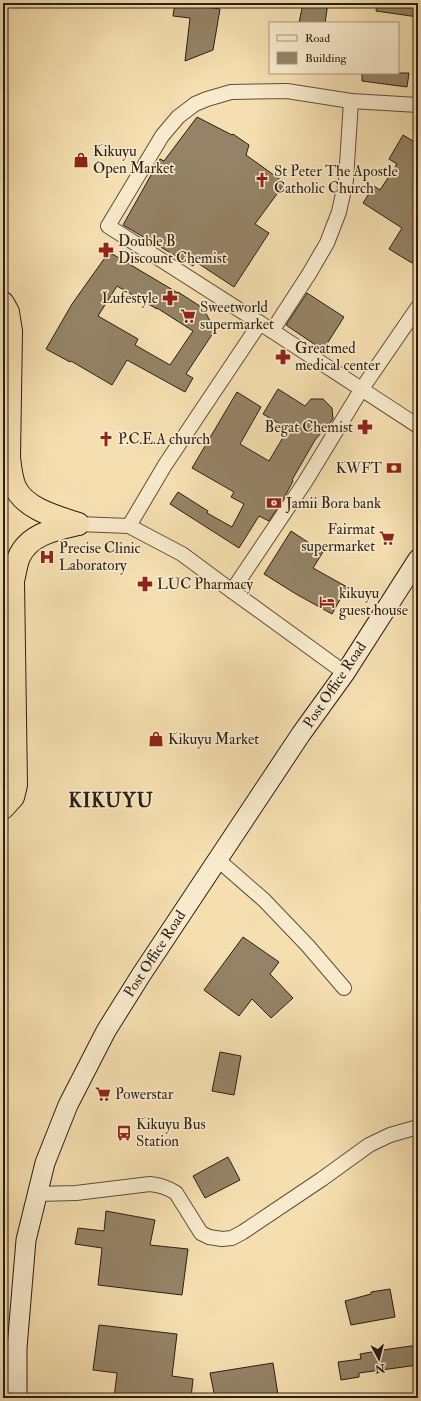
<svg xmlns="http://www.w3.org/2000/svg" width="421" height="1401" viewBox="0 0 421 1401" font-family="'IM FELL Double Pica',serif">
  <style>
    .building { fill: #948366; stroke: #2a1f15; fill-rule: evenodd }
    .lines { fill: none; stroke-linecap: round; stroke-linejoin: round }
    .street-casing { stroke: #5d4f3c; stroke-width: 16 }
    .secondary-casing { stroke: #2a1f15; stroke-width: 21 }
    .highway-casing { stroke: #2a1f15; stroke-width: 24 }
    .street { stroke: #f8eacc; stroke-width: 14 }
    .secondary { stroke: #f8eacc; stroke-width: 19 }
    .highway { stroke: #f5dfb0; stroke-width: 22 }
    .labels { text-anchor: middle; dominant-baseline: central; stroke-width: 3.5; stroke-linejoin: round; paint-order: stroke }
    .poi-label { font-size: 15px; fill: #2a1f15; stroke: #f8eacc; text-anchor: start }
    .street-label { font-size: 15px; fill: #2a1f15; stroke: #f8eacc }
    .district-label { font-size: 19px; font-weight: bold; letter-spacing: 1px; fill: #2a1f15; stroke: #f8eacc }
  </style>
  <rect width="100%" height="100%" fill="#f5dfb0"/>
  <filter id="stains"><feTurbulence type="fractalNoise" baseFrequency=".005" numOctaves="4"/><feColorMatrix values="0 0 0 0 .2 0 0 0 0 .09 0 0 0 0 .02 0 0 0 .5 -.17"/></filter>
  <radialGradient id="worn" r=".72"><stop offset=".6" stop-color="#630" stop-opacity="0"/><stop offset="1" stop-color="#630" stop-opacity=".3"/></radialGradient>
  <g class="building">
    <path d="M175,3h25l-1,3 21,3 -7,41 -28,11 5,-43 -17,-2z"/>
    <path d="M303,3h25l-3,20h-26z"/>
    <path d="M377,3h41v14l-42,-6z"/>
    <path d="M362,73h47l-2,14 -45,-6z"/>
    <path d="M197,117l35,18 1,-1 16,11 -3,10 39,28 -30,41 14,9 -35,54 -38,-25 -3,4 -70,-41 37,-66 4,2z"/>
    <path d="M403,135l15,9v109l-6,10 -23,-14 13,-21 -39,-25 11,-17 6,4 17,-26 -8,-5z"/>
    <path d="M109,252l69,41v-1l25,16 12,22 -29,44 7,4 -8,14 -58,-32 -15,25 -41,-24 -1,1 -24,-13 26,-45zM117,286l40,23v-1l36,23 -23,34 -35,-20 3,-6 -40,-23z"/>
    <path d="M307,293l37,24 -21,33 -37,-25z"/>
    <path d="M278,389l27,17 6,-7h12l9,9 1,11 -18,21 -23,40 1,1 -9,17 -15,23 -10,-5 -20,32 -69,-44 8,-12 30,19 -1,2 25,14 12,-23 -13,-7 3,-5 -42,-24 45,-76 24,15 -21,37 29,17 19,-32 -25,-15z"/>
    <path d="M291,531l32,21 -10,16 34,19 -15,27 -36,-20 -32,-20z"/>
    <path d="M243,937l36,25 -9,12 23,24 -22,20 -19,-19 -13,17 -35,-26z"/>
    <path d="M220,1052l21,4 -7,39 -22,-4z"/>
    <path d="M228,1157l12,23 -35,18 -12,-22z"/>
    <path d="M106,1211l49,9 -5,25 38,4 -6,46 -84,-10 4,-37 -27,-4 3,-16 26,3z"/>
    <path d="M390,1289l5,28 -44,8 -6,-24 26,-7v-2z"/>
    <path d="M99,1325l78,9 -5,42 21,3 -2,19h-77l3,-25 -24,-3z"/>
    <path d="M418,1345v20l-59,8v4l-18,3 -3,-18 23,-3 -1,-5 23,-4z"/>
    <path d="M273,1363l5,32 -19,3h-44l-5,-25z"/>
  </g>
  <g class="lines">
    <g class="street-casing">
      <g id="street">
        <path d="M418,105l-67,-4 -64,-10 -56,1 -24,7 -12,5 -17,13 -16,19 -54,90 152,97 158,103"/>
        <path d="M272,331l37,-57 18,-31 12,-31 7,-32 5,-79"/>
        <path d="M78,524l51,2 53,28 50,37 113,82"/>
        <path d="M129,526l36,-61 95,-142"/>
        <path d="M232,591l73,-109 56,-92 57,-83"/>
        <path d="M217,859l47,41 44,46 36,42"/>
        <path d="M37,1194l39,-1 74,-9c10,1 17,3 26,9l25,40 8,4 13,2 10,-1 11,-6 79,-53 47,-34 21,-10 28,-8"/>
      </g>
    </g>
    <g class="secondary-casing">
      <path id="secondary" d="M17,1398v-50l9,-108 19,-77 23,-58 38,-74 35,-56 160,-241 44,-61 73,-114"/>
    </g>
    <g class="highway-casing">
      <g id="highway">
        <path d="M3,303l5,9 3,19 -2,126c1,10 2,21 6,30 10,22 42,30 63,37"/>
        <path d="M3,808l10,-11 3,-12 -3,-204c2,-8 3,-17 6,-24 10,-23 37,-28 59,-33"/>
      </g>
    </g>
    <use href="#street" class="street"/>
    <use href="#secondary" class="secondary"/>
    <use href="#highway" class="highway"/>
  </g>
  <defs>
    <g id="shop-bare" transform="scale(1.2)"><path d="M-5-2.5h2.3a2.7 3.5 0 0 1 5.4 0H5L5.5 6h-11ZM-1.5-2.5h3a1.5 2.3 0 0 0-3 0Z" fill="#8f2418" stroke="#f8eacc" stroke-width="2.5" paint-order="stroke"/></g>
    <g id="church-bare" transform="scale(1.2)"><path d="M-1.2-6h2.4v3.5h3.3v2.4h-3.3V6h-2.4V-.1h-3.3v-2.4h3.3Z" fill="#8f2418" stroke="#f8eacc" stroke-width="2.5" paint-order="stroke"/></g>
    <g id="pharmacy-bare" transform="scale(1.2)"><path d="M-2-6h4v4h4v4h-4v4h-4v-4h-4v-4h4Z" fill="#8f2418" stroke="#f8eacc" stroke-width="2.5" paint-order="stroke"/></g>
    <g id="supermarket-bare" transform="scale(1.2)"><path d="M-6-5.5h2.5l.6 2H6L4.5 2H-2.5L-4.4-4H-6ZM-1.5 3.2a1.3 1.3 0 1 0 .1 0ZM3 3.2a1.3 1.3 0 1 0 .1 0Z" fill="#8f2418" stroke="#f8eacc" stroke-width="2.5" paint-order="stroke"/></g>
    <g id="bank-bare" transform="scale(1.2)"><path d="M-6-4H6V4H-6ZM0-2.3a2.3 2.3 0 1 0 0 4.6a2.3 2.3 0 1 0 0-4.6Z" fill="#8f2418" stroke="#f8eacc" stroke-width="2.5" paint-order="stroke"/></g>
    <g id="hospital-bare" transform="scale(1.2)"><path d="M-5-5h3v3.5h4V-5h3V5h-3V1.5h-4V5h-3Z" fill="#8f2418" stroke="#f8eacc" stroke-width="2.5" paint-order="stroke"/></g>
    <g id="hotel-bare" transform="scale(1.2)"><path d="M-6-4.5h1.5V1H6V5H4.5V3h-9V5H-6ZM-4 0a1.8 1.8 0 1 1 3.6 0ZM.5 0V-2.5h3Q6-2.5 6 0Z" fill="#8f2418" stroke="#f8eacc" stroke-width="2.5" paint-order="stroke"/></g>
    <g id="bus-bare" transform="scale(1.2)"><path d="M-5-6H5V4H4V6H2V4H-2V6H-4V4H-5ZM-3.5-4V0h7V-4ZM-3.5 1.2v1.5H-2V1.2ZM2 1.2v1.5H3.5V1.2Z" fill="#8f2418" stroke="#f8eacc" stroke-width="2.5" paint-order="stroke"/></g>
  </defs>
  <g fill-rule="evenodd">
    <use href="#shop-bare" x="81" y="160"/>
    <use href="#church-bare" x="262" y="180"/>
    <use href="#pharmacy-bare" x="106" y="250"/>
    <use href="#pharmacy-bare" x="170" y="298"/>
    <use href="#supermarket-bare" x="188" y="316"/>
    <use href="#pharmacy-bare" x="283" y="357"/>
    <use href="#pharmacy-bare" x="365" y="427"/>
    <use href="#church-bare" x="106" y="439"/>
    <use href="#bank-bare" x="394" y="468"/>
    <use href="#bank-bare" x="274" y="503"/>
    <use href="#supermarket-bare" x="387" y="538"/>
    <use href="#hospital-bare" x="47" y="557"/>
    <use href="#pharmacy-bare" x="145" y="584"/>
    <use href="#hotel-bare" x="327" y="602"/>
    <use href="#shop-bare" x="156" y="739"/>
    <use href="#supermarket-bare" x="103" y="1094"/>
    <use href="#bus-bare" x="124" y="1133"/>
  </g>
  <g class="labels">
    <g class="poi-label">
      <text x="93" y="151">Kikuyu<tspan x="93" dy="17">Open Market</tspan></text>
      <text x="274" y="171">St Peter The Apostle<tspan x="274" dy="17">Catholic Church</tspan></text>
      <text x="118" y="241">Double B<tspan x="118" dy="17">Discount Chemist</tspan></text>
      <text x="158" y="298" text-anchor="end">Lufestyle</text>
      <text x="200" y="307">Sweetworld<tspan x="200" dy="17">supermarket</tspan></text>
      <text x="295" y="348">Greatmed<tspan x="295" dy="17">medical center</tspan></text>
      <text x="353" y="427" text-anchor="end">Begat Chemist</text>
      <text x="118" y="439">P.C.E.A church</text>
      <text x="382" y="468" text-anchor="end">KWFT</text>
      <text x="286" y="503">Jamii Bora bank</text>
      <text x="375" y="529" text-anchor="end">Fairmat<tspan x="375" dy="17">supermarket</tspan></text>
      <text x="59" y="548">Precise Clinic<tspan x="59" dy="17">Laboratory</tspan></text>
      <text x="157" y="584">LUC Pharmacy</text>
      <text x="339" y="593">kikuyu<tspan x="339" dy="17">guest house</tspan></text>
      <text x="168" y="739">Kikuyu Market</text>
      <text x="115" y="1094">Powerstar</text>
      <text x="136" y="1124">Kikuyu Bus<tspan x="136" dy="17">Station</tspan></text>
    </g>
    <g class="street-label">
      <text transform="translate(335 685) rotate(-56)">Post Office Road</text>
      <text transform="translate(155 954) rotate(-57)">Post Office Road</text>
    </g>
    <g class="district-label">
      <text x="111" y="801">KIKUYU</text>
    </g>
  </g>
  <rect width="421" height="1401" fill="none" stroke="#f5dfb0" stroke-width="16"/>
  <rect x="4" y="4" width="413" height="1393" fill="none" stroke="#2a1f15" stroke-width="2"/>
  <rect x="8" y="8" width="405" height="1385" fill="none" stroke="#2a1f15"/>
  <rect x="269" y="22" width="130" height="52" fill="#f8eacc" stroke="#a69983"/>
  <rect x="277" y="35" width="20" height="6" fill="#f8eacc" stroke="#a69983"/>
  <text x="305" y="42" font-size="12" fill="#2a1f15">Road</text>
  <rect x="277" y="52" width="20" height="12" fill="#948366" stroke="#a69983"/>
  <text x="305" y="62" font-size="12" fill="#2a1f15">Building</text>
  <g transform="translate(379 1359) rotate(173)" stroke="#f8eacc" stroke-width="3" paint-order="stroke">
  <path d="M0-3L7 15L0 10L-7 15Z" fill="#2a1f15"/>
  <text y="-6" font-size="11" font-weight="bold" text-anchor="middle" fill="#2a1f15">N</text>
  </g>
  <rect width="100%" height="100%" filter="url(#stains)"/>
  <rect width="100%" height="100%" fill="url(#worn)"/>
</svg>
